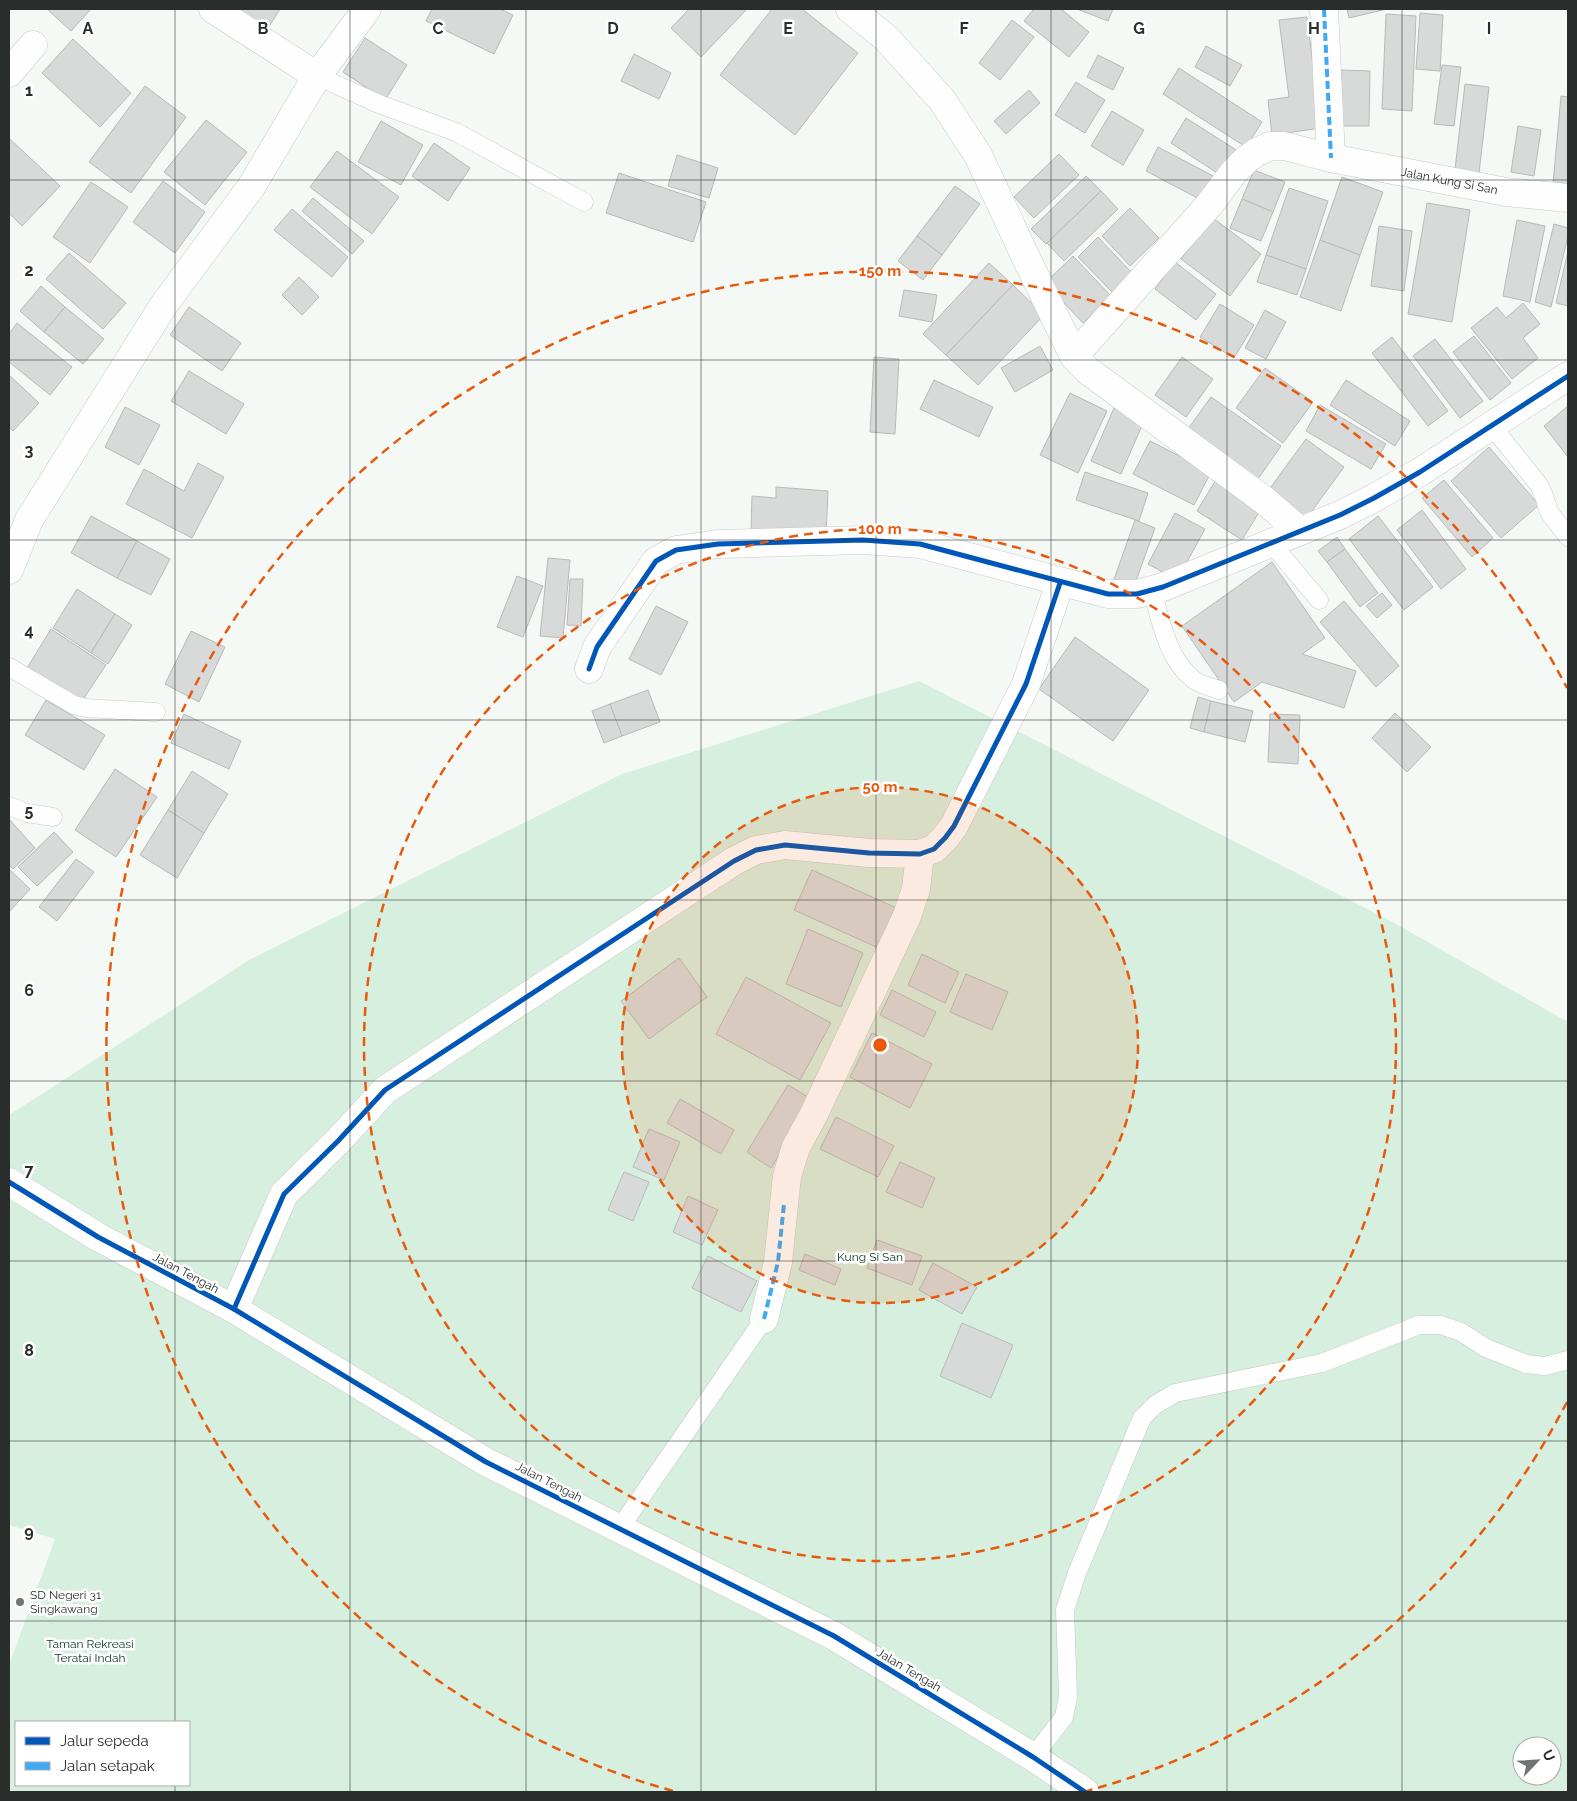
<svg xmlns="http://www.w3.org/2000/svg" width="1577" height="1801" viewBox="0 0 1577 1801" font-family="Raleway,sans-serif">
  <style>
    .green { fill: #d7efdf; fill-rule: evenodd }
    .building { fill: #d7dad8; stroke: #b7bbb8 }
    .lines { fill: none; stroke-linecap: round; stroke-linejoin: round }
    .service-casing { stroke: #c6cac7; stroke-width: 19 }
    .minor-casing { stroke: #c6cac7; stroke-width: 29 }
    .service { stroke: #fefefe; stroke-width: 18 }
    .minor { stroke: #fefefe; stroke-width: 28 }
    .quiet { stroke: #3fa9f5; stroke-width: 4; stroke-dasharray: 8 4; stroke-linecap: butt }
    .cycleway-casing { stroke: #fff; stroke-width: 8 }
    .cycleway { stroke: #0057b8; stroke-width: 5 }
    .grid { fill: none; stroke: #292d2b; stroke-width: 1; stroke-opacity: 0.55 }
    .ring { fill: none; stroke: #e8590c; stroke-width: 2.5; stroke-dasharray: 9 6 }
    .poi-dot { fill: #707472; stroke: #fff; stroke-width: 2 }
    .labels { text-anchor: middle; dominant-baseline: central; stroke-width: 5; stroke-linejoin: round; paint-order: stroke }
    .street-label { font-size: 12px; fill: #292d2b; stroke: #fff }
    .park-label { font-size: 12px; fill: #043720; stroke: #fff }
    .poi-label { font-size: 12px; fill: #292d2b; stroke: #fff; text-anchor: start }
    .grid-label { font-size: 16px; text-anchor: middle; font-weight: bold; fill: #292d2b; stroke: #fff; stroke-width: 5; stroke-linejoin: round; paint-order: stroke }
    .centre { fill: #e8590c; stroke: #fff; stroke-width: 2.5 }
    .ring-label { font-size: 15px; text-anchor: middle; font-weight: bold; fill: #e8590c; stroke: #fff; stroke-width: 5; stroke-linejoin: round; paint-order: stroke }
  </style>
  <rect width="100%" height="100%" fill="#f5f9f6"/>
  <path class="green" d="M919,681l472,240 177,101v770h-1559v-127l46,-126 -46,-14v-410l242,-156 371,-185zM16,1722h173v63h-173zM1522,1746h30v30h-30z"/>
  <g class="building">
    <path d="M47,9h44l-20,22z"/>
    <path d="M219,9h61l-17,27z"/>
    <path d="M432,9h68l13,6 -19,39 -68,-33z"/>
    <path d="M689,9h58l-46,48 -30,-29z"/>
    <path d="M772,9h30l56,44 -63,82 -75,-60z"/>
    <path d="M1034,9h27l28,23 -20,25 -45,-36z"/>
    <path d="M1077,9h36l-5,12z"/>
    <path d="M1347,9h40l-38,9z"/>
    <path d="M1420,13l23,2 -3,56 -24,-2z"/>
    <path d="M1386,14l30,2 -4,95 -30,-2z"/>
    <path d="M1307,17l14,111 -49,7 -4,-35 21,-3 -10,-77z"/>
    <path d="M1012,20l22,17 -34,43 -21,-17z"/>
    <path d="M365,38l42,27 -22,35 -42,-28z"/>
    <path d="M73,39l58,54 -31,34 -58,-54z"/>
    <path d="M1206,46l36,19 -12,21 -35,-19z"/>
    <path d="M634,54l37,19 -12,26 -38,-18z"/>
    <path d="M1098,55l26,13 -11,22 -26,-13z"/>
    <path d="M1442,65l19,2 -7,59 -20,-2z"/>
    <path d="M1179,68l83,54 -16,25 -83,-53z"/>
    <path d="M1341,70l29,1 -1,55h-29z"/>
    <path d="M1076,82l29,18 -20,33 -30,-18z"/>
    <path d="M1465,84l24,3 -10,86 -24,-4z"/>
    <path d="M145,86l41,31 -55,76 -42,-31z"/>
    <path d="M1029,90l11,13 -34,31 -12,-13z"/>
    <path d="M1561,96l7,1v88l-15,-1z"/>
    <path d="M1112,111l32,19 -21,35 -32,-19z"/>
    <path d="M1186,118l55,35 -16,25 -54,-35z"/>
    <path d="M206,120l41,32 -42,53 -41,-33z"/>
    <path d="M381,121l42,24 -22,40 -43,-23z"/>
    <path d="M1518,126l23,4 -7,46 -23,-4z"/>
    <path d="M9,138l51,48 -38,40 -13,-13z"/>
    <path d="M434,143l36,25 -22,33 -36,-25z"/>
    <path d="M1158,147l57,30 -12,24 -57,-30z"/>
    <path d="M337,151l62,46 -27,37 -62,-47z"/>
    <path d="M1059,154l20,21 -45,43 -20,-21z"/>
    <path d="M677,155l41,13 -9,30 -41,-12z"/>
    <path d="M1254,170l31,12 -12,30 -31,-13z"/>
    <path d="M619,173l87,29 -13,40 -87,-29z"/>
    <path d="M1086,176l15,15 -55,53 -15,-15z"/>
    <path d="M1342,177l41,15 -23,63 -40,-15z"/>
    <path d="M163,181l42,31 -30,41 -42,-31z"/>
    <path d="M91,182l37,25 -38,56 -37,-26z"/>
    <path d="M955,186l25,18 -38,51 -25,-19z"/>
    <path d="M1289,188l39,13 -22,68 -40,-14z"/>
    <path d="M1101,191l17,18 -54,52 -17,-18z"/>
    <path d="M313,198l51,43 -12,13 -50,-43z"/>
    <path d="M1242,199l31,13 -12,29 -31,-13z"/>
    <path d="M1427,203l43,7 -18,112 -44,-8z"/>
    <path d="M1130,208l29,30 -29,28 -28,-30z"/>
    <path d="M292,209l56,48 -16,20 -58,-47z"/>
    <path d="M1213,218l48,36 -31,42 -49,-37z"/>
    <path d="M1517,220l28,6 -15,76 -27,-6z"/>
    <path d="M1554,224l14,4v8l-17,71 -16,-5z"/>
    <path d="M1379,226l33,5 -8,60 -33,-5z"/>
    <path d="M917,236l25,19 -19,25 -25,-19z"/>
    <path d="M1098,237l34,36 -19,20 -35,-36z"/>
    <path d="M1320,240l40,15 -19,56 -41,-14z"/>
    <path d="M1568,251v55l-12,-3z"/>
    <path d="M69,253l57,50 -23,26 -57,-50z"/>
    <path d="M1266,255l40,14 -9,26 -40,-13z"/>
    <path d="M1073,256l38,40 -28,27 -38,-40z"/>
    <path d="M1175,262l41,32 -20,26 -41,-31z"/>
    <path d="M989,263l24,22 -67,70 -23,-21z"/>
    <path d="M299,277l20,20 -17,18 -20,-20z"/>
    <path d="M1013,285l31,30 -66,70 -32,-30z"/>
    <path d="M41,286l24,21 -21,25 -24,-21z"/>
    <path d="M904,290l33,5 -5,27 -33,-6z"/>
    <path d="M1523,303l17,21 -17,14 15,20 -26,21 -41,-51 26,-21 9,11z"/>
    <path d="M1220,304l34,21 -20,33 -34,-21z"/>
    <path d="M65,307l39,32 -21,25 -39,-32z"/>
    <path d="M189,307l52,36 -19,28 -52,-36z"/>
    <path d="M1265,310l21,12 -20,37 -21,-11z"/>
    <path d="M17,323l55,44 -22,28 -41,-33v-28z"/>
    <path d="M1474,336l37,47 -21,17 -37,-48z"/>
    <path d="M1392,337l56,74 -20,15 -56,-73z"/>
    <path d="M1435,339l48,62 -23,17 -47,-62z"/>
    <path d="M1040,346l13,24 -38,22 -14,-24z"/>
    <path d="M874,357l25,2 -4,75 -25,-2z"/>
    <path d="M1182,357l31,22 -27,38 -31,-22z"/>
    <path d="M1265,368l48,34 -30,41 -47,-35z"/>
    <path d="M189,371l55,33 -18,30 -55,-33z"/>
    <path d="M9,375l30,28 -26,28 -4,-4z"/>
    <path d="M934,380l59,27 -14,30 -59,-28z"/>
    <path d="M1346,380l64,41 -15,25 -65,-41z"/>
    <path d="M1070,393l37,18 -29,62 -38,-18z"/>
    <path d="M1211,397l70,49 -23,33 -70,-50z"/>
    <path d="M1320,405l66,39 -15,25 -65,-38z"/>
    <path d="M1568,406v51l-24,-31z"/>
    <path d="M125,407l35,18 -21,40 -34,-18z"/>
    <path d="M1114,408l30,13 -23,53 -30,-13z"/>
    <path d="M1306,439l38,28 -38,52 -38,-28z"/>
    <path d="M1150,441l61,31 -17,33 -61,-31z"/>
    <path d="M1489,447l50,58 -38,33 -50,-57z"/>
    <path d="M198,463l26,14 -32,61 -66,-34 18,-35 40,22z"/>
    <path d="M1085,472l63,21 -9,28 -63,-21z"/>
    <path d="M1217,478l46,28 -21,34 -45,-29z"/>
    <path d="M1444,480l49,58 -21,19 -50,-59z"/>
    <path d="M776,487l52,4 -2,44 -75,-4 1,-35 24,2z"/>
    <path d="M1422,510l44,59 -25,20 -44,-59z"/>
    <path d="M1175,513l30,16 -28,51 -29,-16z"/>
    <path d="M91,516l46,25 -20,37 -46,-25z"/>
    <path d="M1378,516l55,71 -29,23 -55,-71z"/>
    <path d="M1135,520l20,8 -23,64 -20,-7z"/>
    <path d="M1337,537l8,12 -18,13 -9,-11z"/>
    <path d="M137,541l33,18 -19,36 -34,-17z"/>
    <path d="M1345,549l33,44 -18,14 -33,-45z"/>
    <path d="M548,558l22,2 -7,78 -23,-2z"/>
    <path d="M1272,562l53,76 -23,16 54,17 -12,37 -82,-26 -28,20 -52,-76z"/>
    <path d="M517,576l26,10 -20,51 -26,-10z"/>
    <path d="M570,579h13l-2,47 -14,-1z"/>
    <path d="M77,589l38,25 -24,39 -38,-25z"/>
    <path d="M1382,593l10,12 -15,13 -11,-12z"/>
    <path d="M1344,601l55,65 -23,21 -56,-65z"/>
    <path d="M656,606l32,16 -27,53 -32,-16z"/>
    <path d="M115,614l17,11 -24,39 -17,-11z"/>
    <path d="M51,629l55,36 -26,39 -53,-36z"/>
    <path d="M191,631l34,16 -26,55 -34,-18z"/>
    <path d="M1075,637l74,53 -36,51 -74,-52z"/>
    <path d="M648,690l12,32 -38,14 -12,-32z"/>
    <path d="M1198,697l13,4 -7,31 -14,-4z"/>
    <path d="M46,700l59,35 -21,35 -59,-35z"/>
    <path d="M1211,701l42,10 -8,31 -41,-10z"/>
    <path d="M610,704l12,32 -18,7 -12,-32z"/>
    <path d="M1395,713l36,34 -24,25 -35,-34z"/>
    <path d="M184,714l57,27 -12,28 -58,-26z"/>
    <path d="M1270,714l30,1 -2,49 -30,-2z"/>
    <path d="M115,769l42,28 -41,60 -41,-27z"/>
    <path d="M192,771l36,23 -24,39 -36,-23z"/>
    <path d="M168,810l36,23 -27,45 -37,-23z"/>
    <path d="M9,819l26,29 -22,21 -4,-4z"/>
    <path d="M54,832l19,20 -36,34 -19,-19z"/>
    <path d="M76,859l18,13 -37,49 -18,-14z"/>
    <path d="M9,869l21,20 -21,23z"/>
    <path d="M812,870l89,40 -18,40 -89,-40z"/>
    <path d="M808,929l55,24 -22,54 -55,-23z"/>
    <path d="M922,954l37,18 -14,31 -37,-18z"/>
    <path d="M679,958l28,39 -58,42 -28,-38z"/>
    <path d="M966,974l42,18 -16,38 -42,-18z"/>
    <path d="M746,977l85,46 -31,57 -84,-46z"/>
    <path d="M892,990l44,22 -12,25 -44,-22z"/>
    <path d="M872,1033l60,31 -22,44 -60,-31z"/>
    <path d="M788,1085l25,15 -42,68 -24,-16z"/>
    <path d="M680,1099l54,31 -13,24 -54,-31z"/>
    <path d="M836,1117l58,29 -16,31 -58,-28z"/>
    <path d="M649,1129l31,13 -16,38 -31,-13z"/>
    <path d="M900,1162l35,16 -13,30 -36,-16z"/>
    <path d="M624,1172l25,10 -16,39 -25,-11z"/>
    <path d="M688,1196l30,14 -16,35 -29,-13z"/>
    <path d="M877,1240l45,16 -10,29 -45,-17z"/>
    <path d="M805,1254l36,15 -6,16 -36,-15z"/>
    <path d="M708,1256l49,25 -16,31 -49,-24z"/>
    <path d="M933,1263l44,24 -15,27 -43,-24z"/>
    <path d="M962,1323l51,22 -22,53 -51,-22z"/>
  </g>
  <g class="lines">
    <g class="service-casing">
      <g id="service">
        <path d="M317,76l62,28 77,28 128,70"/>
        <path d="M1492,426l47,59 5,11 5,16 19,25"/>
        <path d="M1271,543l48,57"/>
        <path d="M1152,590c9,31 15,69 42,90 7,5 17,7 25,10"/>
        <path d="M9,667l65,38 12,3 70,4"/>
        <path d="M9,806l18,7 26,4"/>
        <path d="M619,1529l145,-210"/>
        <path d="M1033,1757l31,-40 4,-20 -3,-87 12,-37 65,-155 13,-13 20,-12 147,-30 97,-38h22l20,7 25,16 40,16 19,2 23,-6"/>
      </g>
    </g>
    <g class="minor-casing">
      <g id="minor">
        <path d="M213,9l104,67"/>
        <path d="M850,9l36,29 56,62 36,55 49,105 47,96 13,14 177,130 36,31"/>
        <path d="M1324,9l7,149"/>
        <path d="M9,73l24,-28"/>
        <path id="s1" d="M1074,356l135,-151 25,-33 13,-13 10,-7 13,-6h14l47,12 175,34 62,6"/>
        <path d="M9,570l20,-50 134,-214 88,-119 66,-111 50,-67"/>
        <path d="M589,669l8,-22 59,-86 20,-11 42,-6 145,-4 57,4 188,50h29l26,-7 177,-72 34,-17 46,-26 148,-96"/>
        <path d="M9,1182l89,55 136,72 252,153 348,174 199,121 52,35"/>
        <path d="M234,1309l50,-115 54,-53 47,-51 349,-229 22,-11 29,-5 84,8 51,1 14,-5 11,-11 9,-12 72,-142 34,-101"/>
        <path d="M764,1319l14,-57 9,-86 9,-29 17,-31 94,-200 9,-27 4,-35"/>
      </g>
    </g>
    <use href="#service" class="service"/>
    <use href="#minor" class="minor"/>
    <g class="quiet">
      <path d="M1324,9l7,149"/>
      <path d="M764,1319l14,-57 6,-58"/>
    </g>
    <g class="cycleway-casing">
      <g id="cycleway">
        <path d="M589,669l8,-22 59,-86 20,-11 42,-6 145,-4 57,4 188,50h29l26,-7 177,-72 34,-17 46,-26 148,-96"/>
        <path d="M9,1182l89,55 136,72 252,153 348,174 199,121 52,35"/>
        <path d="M234,1309l50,-115 54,-53 47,-51 349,-229 22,-11 29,-5 84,8 51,1 14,-5 11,-11 9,-12 72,-142 34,-101"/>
      </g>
    </g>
    <use href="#cycleway" class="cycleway"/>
  </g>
  <path class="grid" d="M175,9v1713M350,9v1783M526,9v1783M701,9v1783M876,9v1783M1051,9v1783M1227,9v1783M1402,9v1783M9,180h1559M9,360h1559M9,540h1559M9,720h1559M9,900h1559M9,1081h1559M9,1261h1559M9,1441h1559M9,1621h1559M175,1785v7"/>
  <circle cx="880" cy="1045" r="258" fill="#e8590c" fill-opacity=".12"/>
  <g class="ring">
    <circle cx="880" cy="1045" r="258"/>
    <circle cx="880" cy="1045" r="516"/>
    <path d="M1567 1402A774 774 0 0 1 1087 1791M673 1791A774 774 0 1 1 1567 688"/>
  </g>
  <circle class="poi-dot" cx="20" cy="1602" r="5"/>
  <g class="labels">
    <g class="street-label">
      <text stroke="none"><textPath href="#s1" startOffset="472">Jalan Kung Si San</textPath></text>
      <text transform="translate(186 1273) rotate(28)">Jalan Tengah</text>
      <text transform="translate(549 1482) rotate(27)">Jalan Tengah</text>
      <text transform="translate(909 1670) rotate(31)">Jalan Tengah</text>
    </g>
    <g class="park-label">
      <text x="870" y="1257">Kung Si San</text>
      <text x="90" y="1644">Taman Rekreasi<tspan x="90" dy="14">Teratai Indah</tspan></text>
    </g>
    <g class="poi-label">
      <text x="30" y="1595">SD Negeri 31<tspan x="30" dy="14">Singkawang</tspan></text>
    </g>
  </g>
  <g class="grid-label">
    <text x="88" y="34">A</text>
    <text x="263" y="34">B</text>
    <text x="438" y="34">C</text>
    <text x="613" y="34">D</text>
    <text x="788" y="34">E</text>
    <text x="964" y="34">F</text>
    <text x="1139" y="34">G</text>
    <text x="1314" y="34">H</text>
    <text x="1489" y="34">I</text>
    <text x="29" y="96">1</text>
    <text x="29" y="276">2</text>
    <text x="29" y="456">3</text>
    <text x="29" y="636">4</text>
    <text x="29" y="816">5</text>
    <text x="29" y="996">6</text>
    <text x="29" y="1176">7</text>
    <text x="29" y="1356">8</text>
    <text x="29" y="1537">9</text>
  </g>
  <circle cx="880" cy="1045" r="8" class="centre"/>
  <g class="ring-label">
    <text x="880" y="276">150 m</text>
    <text x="880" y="534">100 m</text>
    <text x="880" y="792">50 m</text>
  </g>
  <rect width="1577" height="1801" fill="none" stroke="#292d2b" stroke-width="20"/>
  <rect x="15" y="1721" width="175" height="65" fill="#ffffff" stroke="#a9abaa"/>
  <rect x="25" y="1737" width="25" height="8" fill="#0057b8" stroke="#a9abaa"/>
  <text x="60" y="1746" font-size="15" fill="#292d2b">Jalur sepeda</text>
  <rect x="25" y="1762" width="25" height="8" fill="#3fa9f5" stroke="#a9abaa"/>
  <text x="60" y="1771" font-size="15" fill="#292d2b">Jalan setapak</text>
  <g transform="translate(1537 1761) rotate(65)"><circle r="24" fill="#ffffff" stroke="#a9abaa"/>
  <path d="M0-4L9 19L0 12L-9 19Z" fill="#707472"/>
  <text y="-8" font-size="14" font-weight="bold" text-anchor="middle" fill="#292d2b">U</text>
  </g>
</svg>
